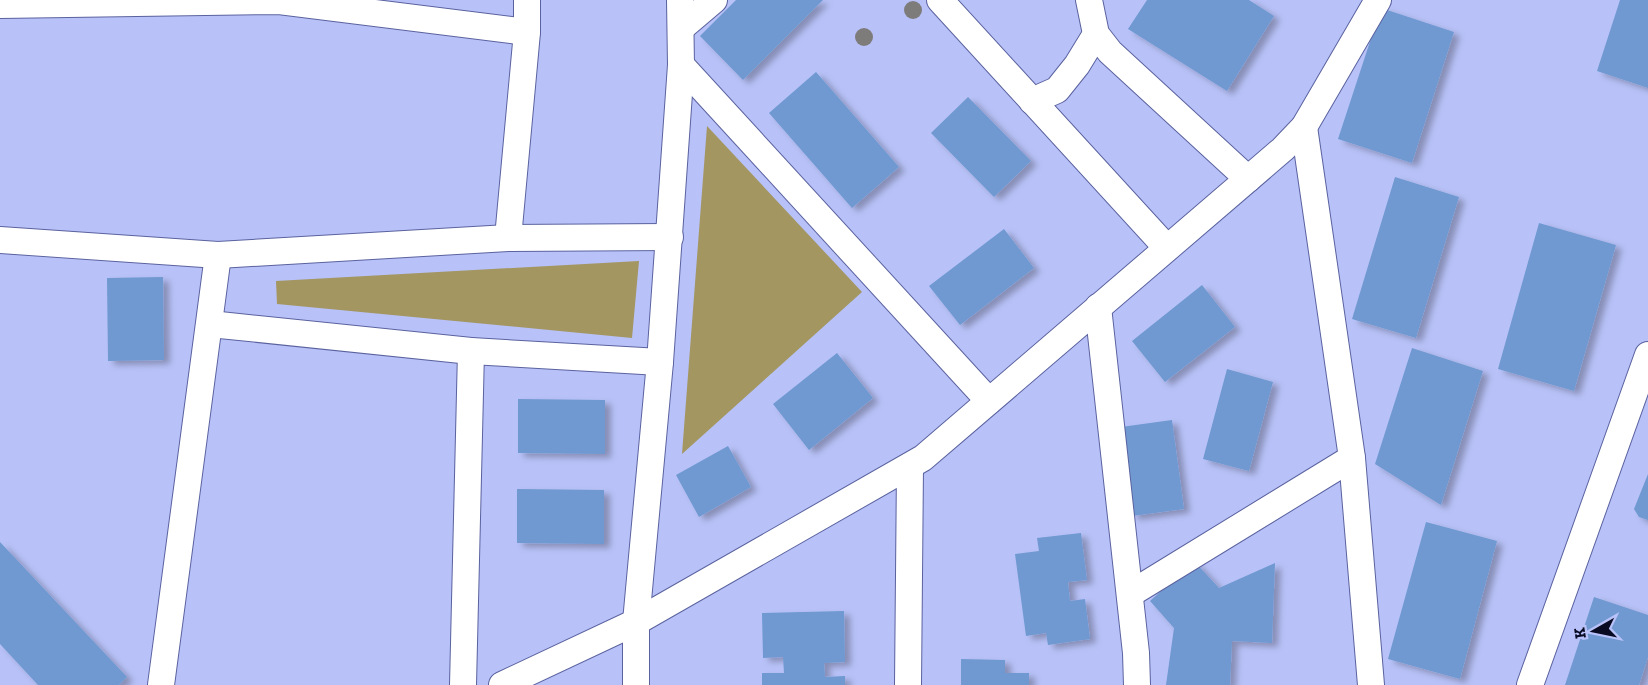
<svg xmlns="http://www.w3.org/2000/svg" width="1648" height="685" viewBox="0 0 1648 685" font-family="'Zilla Slab',serif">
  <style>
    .green { fill: #a39661 }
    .building { fill: #6f99d1; filter: url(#shadow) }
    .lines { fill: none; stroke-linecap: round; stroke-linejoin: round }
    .minor-casing { stroke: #5a629f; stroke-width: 28 }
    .minor { stroke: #fff; stroke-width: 26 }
    .tree { fill: #7e7c7b }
  </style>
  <defs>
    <filter id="shadow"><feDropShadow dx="6" dy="4" stdDeviation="3" flood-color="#0004"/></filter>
  </defs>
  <rect width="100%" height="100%" fill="#b8c2f8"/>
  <g class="green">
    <path d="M707,126l155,166 -180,162z"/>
    <path d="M639,261l-7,77 -355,-34 -1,-23z"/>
  </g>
  <g class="building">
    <path d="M736,0h87l-80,80 -43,-44z"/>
    <path d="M1147,0h102l25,16 -47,75 -99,-62z"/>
    <path d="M1620,0h28v88l-51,-17z"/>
    <path d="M1381,8l73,24 -42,131 -74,-24z"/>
    <path d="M816,72l83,95 -47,41 -83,-95z"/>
    <path d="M968,97l63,64 -37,36 -63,-64z"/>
    <path d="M1395,177l64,20 -43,141 -64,-19z"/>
    <path d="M1539,223l77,22 -42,146 -76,-22z"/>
    <path d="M1004,229l30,39 -74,57 -31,-39z"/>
    <path d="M163,277l1,83 -56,1 -1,-83z"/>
    <path d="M1202,285l33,42 -70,55 -33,-41z"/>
    <path d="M1412,348l71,23 -42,134 -66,-41z"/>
    <path d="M837,353l36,45 -64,52 -36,-46z"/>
    <path d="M1227,369l46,13 -24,89 -46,-12z"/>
    <path d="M518,399l87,1v54l-87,-1z"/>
    <path d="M1172,420l12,89 -52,7 -11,-89z"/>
    <path d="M728,446l23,41 -52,30 -23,-42z"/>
    <path d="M1648,474v46l-9,-3 -5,-8z"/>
    <path d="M517,489l87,1v54l-87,-1z"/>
    <path d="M1426,522l71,19 -37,138 -72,-20z"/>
    <path d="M1081,533l6,47 -19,2 2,19 15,-2 5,40 -42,6 -2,-12 -20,3 -11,-82 24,-3 -2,-13z"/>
    <path d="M0,542l127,135 -8,8h-81l-38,-41z"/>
    <path d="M1194,561l25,27 56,-25 -3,80 -40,-2 -2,44h-64l8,-57 -24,-27z"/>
    <path d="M1594,597l54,18v42l-9,28h-74z"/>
    <path d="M844,611l1,51 -21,1 1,14 20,-1v9h-83v-12h22l-1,-16 -20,1 -1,-45z"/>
    <path d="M961,659l44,1v13h24v12h-68z"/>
  </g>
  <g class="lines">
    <g class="minor-casing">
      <g id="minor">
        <path d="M940,0l227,248"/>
        <path d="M1089,0l7,34 14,18 138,127"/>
        <path d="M0,5l279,-4 248,31"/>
        <path d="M681,28l33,-28"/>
        <path d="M681,65l308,336"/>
        <path d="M1032,101l25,-11 20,-25 19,-31"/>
        <path d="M1304,127l48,331 19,227"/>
        <path d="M508,238l19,-206v-32"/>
        <path d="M0,240l218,15 290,-17 162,-1"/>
        <path d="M1098,307l38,346 1,32"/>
        <path d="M210,324l261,27 189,11"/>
        <path d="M1130,594l222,-136"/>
        <path d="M161,685l57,-430"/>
        <path d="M463,685l8,-334"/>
        <path d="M502,685l134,-63 287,-164 360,-309 21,-22 74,-127"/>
        <path d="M636,685v-63l24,-260 21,-297 -1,-65"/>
        <path d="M908,685l2,-219"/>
        <path d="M1530,685l118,-330"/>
      </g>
    </g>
    <use href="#minor" class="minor"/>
  </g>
  <g class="tree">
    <circle cx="913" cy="10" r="9"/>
    <circle cx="864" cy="37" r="9"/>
  </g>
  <g transform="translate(1594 631) rotate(261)" stroke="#b8c2f8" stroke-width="4.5" paint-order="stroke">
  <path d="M0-4.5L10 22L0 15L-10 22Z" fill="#080a21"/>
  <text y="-9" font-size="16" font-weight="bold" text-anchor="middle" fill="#080a21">K</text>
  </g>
</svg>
